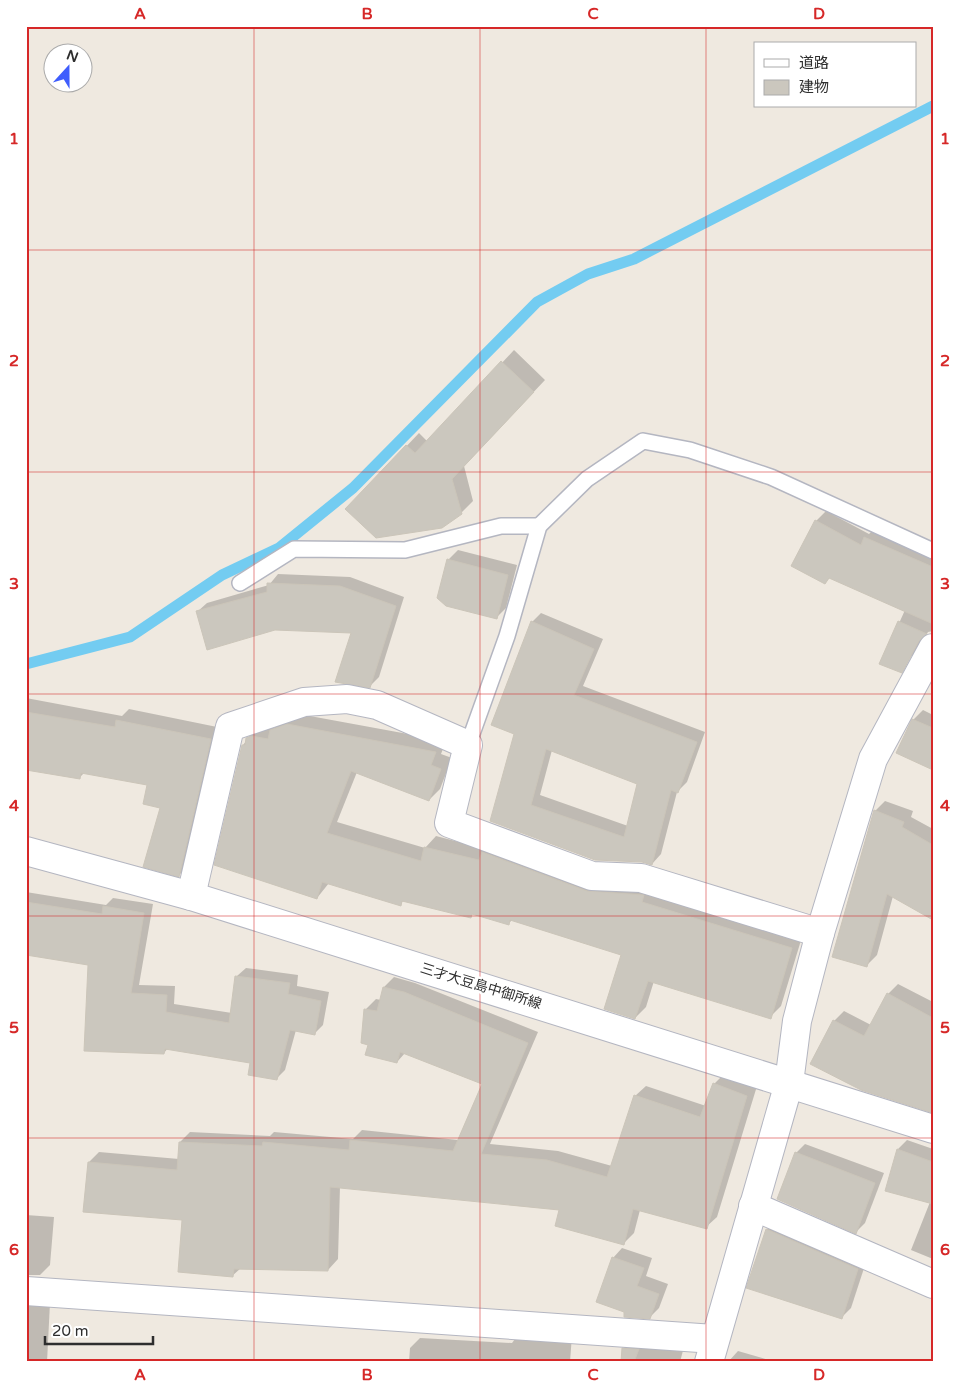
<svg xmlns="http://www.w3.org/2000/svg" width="959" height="1388" viewBox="0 0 959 1388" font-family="'Varela Round','Noto Sans JP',sans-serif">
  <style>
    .shadow { fill: #0003; fill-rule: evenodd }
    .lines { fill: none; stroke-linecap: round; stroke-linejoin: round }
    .stream { stroke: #73ccf1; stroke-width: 11 }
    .building { fill: #cbc7be; stroke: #cbc5b9; fill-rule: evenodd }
    .service-casing { stroke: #b4b6c1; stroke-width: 18 }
    .minor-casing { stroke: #b4b6c1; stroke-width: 30 }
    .secondary-casing { stroke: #b4b6c1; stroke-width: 30 }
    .service { stroke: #fff; stroke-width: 15 }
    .minor { stroke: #fff; stroke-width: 28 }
    .secondary { stroke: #fff; stroke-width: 28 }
    .grid { fill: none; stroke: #d62828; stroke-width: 1; stroke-opacity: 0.55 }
    .labels { text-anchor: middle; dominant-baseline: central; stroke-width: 5; stroke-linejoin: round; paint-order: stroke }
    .street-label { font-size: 14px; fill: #2e2e2e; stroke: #fff }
    .neatline { fill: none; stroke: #d62828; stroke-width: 2 }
    .grid-label { font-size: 16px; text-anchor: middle; font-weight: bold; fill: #d62828 }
  </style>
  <rect width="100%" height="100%" fill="#efe9e0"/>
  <g class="shadow">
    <path d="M514,350l31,30 -81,86 9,35 -12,12 -114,-4 72,-76 9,9z"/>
    <path d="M826,511l43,23 6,-6 58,25v78l-5,1 -10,18 -10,9 -21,-9 18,-40 -75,-33 -5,6 -9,-62z"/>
    <path d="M458,550l59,15 -11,43 -10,10 -48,-58z"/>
    <path d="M278,574l72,3 54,20 -25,80 -9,9 -18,-54 -155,-20 10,-9 62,-18z"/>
    <path d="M541,613l62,26 -20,47 122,46 -18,50 -10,10 -16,62 -9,10 -161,-43 24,-88 17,-111zM552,750l87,34 -11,42 -88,-31z"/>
    <path d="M26,698l96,18 7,-7 93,19 -32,136 -11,11 -18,-68 -13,-23 -63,-12 -6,6 -53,-9z"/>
    <path d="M923,710l10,5v54l-20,-49z"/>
    <path d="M299,714l147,27 -5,13 11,4 -12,31 -11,11 -72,-28 -20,50 88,26 11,-12 50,13 316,88 -21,69 -11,11 -116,-36 -8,26 -11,11 -13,-64 -110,-34 -3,3 -36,-10 -2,3 -67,-16 -4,4 -71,-21 -12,15 -74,-153 15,-18 5,-1 11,2 8,-9z"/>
    <path d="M885,801l28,10 -2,6 22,12v90l-40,-23 -16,59 -10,10 8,-154z"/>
    <path d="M26,892l80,13 7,-7 40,6 -14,81 36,1 -1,18 58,9 5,-37 9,-8 52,7 -1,11 32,6 -6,33 -9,9 -18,-4 -11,40 -9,9 -25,-17 -83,-14 -4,5 -75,-89 -63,-10z"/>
    <path d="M394,977l21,6 123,49 -48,112 68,7 54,15 23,-70 11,-10 60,20 8,-22 10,-10 33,12 -40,131 -11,10 -66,-17 -6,23 -10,10 -63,-34 -221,-23 -2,73 -10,11 -87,-2 -9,8 -49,-57 -94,-57 10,-10 80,7 1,-17 10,-10 80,4 4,-4 79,7 9,-9 96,10 25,-57 -78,-30 -8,9 -28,-18 -7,-2 4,-33 10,-10 5,1 3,-13z"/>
    <path d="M898,984l35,18v109l-99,-90 10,-10 27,14 17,-31z"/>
    <path d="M907,1140l26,9v110l-22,-9 19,-48 -32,-53z"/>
    <path d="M805,1144l79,29 -19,50 -9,9 -60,-79z"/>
    <path d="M26,1215l28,2 -4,48 -10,10h-14z"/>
    <path d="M777,1220l90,39 -16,49 -10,10 -93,-31 19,-58z"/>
    <path d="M622,1248l30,10 -6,18 22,8 -9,24 -10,10 -36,-60z"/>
    <path d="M26,1294l24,9 -3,59h-21z"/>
    <path d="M521,1331l51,4 -2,27h-161l1,-14 10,-10 92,5z"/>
    <path d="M633,1339l52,4 -5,19h-57v-13z"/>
    <path d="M738,1351l38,11h-48z"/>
  </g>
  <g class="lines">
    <path class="stream" d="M26,664l104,-27 92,-62 57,-27 74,-60 184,-186 51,-28 46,-15 299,-153"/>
  </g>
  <g class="building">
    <path d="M501,361l33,31 -82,87 10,35 -20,14 -66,10 -31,-29 61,-64 9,8z"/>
    <path d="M815,520l46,25 3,-8 69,30v57l-104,-46 -4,6 -34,-18z"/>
    <path d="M447,559l61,16 -11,44 -51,-13 -9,-8z"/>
    <path d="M267,583l73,3 56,20 -26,82 -35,-6 16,-49 -76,-3 -68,20 -11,-39 71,-19z"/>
    <path d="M531,621l63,28 -20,46 123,47 -19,51 -7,-3 -19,75 -10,-3 -47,-2 -105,-39 24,-87 -23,-9zM546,749l91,35 -13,53 -93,-32z"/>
    <path d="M898,621l29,13 -8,7 -17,32 -23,-9z"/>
    <path d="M26,712l89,15 1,-7 95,19 -32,138 -36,-10 17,-59 -17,-4 4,-19 -66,-12 -1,6 -54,-9z"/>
    <path d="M912,719l21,9v42l-37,-17z"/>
    <path d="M287,724l149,28 -5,13 10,4 -12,32 -78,-30 -24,62 94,28 3,-14 55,13 3,-8 105,39 57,4 -2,7 150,46 -21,71 -123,-38 -13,38 -31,-10 17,-54 -111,-35 -1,5 -37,-11 -1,4 -69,-17 -1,5 -79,-24 -5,17 -103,-34 28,-120h3l1,-7 5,-2 17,3 2,-9z"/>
    <path d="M874,810l30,12 -2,5 31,18v75l-46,-26 -20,73 -35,-10z"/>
    <path d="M26,902l76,12 1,-8 41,7 -13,80 36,2 -1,17 63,11 6,-47 55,7 -2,11 33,7 -6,34 -25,-5 -13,50 -29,-5 2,-12 -85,-14 -1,5 -80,-3 4,-86 -62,-10z"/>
    <path d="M383,987l21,5 124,51 -47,111 66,6 60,17 27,-82 66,22 13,-34 34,13 -40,133 -74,-20 -9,36 -69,-19 4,-16 -229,-23 -2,84 -94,-2 -1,8 -55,-5 4,-52 -99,-8 5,-50 89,8 2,-28 83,4 1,-4 86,8 1,-10 103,11 29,-67 -82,-32 -3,11 -32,-8 3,-10 -7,-2 3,-34 13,2z"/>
    <path d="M887,993l46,25v95l-72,-23 -51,-26 23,-44 31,16z"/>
    <path d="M897,1149l36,13v42l-48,-13z"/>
    <path d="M795,1152l80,31 -19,51 -79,-35z"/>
    <path d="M766,1229l92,40 -16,50 -96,-31z"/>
    <path d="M612,1257l32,11 -7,18 22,8 -9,25 -26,-2v-5l-28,-10z"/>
    <path d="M622,1348l17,1 -5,13h-13z"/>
  </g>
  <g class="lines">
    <g class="service-casing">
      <g id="service">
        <path d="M240,583l54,-34 111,1 96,-24h38"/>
        <path d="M468,745l39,-109 32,-110 48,-47 56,-38 47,9 81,27 162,74"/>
      </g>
    </g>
    <g class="minor-casing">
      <g id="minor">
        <path d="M191,896l39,-169 74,-25 43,-3 30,6 91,40 -19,78 143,53 49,2 179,55"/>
        <path d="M753,1206l180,78"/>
        <path d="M26,1291l688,48"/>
        <path d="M709,1362l80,-279 8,-62 23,-88 53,-174 60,-111"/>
      </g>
    </g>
    <g class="secondary-casing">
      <path id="secondary" d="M26,851l165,45 742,233"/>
    </g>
    <use href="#service" class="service"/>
    <use href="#minor" class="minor"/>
    <use href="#secondary" class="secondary"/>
  </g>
  <path class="grid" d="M254,26v1336M480,26v1336M706,26v1336M26,250h907M26,472h907M26,694h907M26,916h907M26,1138h907"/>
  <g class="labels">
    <g class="street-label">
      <text transform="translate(481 986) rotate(17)">三才大豆島中御所線</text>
    </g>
  </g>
  <rect width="959" height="1388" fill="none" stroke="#ffffff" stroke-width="55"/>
  <rect x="754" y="42" width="162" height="65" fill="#ffffff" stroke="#ababab"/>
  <rect x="764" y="59" width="25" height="8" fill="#ffffff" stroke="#ababab"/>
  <text x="799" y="68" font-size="15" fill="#2e2e2e">道路</text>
  <rect x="764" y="80" width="25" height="15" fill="#cbc7be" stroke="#ababab"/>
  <text x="799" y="92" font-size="15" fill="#2e2e2e">建物</text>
  <g transform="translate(68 68) rotate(21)"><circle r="24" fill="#ffffff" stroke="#ababab"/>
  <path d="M0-4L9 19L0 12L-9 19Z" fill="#3f5dfd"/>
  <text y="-8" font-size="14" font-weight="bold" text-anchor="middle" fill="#2e2e2e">N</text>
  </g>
  <path d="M45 1336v8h108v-8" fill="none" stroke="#2e2e2e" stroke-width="2.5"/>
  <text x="52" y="1336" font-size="15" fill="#2e2e2e" stroke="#ffffff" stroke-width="4" paint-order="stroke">20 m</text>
  <rect x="28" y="28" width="904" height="1332" class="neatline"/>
  <g class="grid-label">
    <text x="140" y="19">A</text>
    <text x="367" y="19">B</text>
    <text x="593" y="19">C</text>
    <text x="819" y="19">D</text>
    <text x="14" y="144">1</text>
    <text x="945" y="144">1</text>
    <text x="14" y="366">2</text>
    <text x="945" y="366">2</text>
    <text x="14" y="589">3</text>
    <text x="945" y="589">3</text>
    <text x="14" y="811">4</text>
    <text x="945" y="811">4</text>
    <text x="14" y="1033">5</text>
    <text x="945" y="1033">5</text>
    <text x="14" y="1255">6</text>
    <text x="945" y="1255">6</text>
    <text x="140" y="1380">A</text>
    <text x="367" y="1380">B</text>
    <text x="593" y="1380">C</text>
    <text x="819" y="1380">D</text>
  </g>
</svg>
